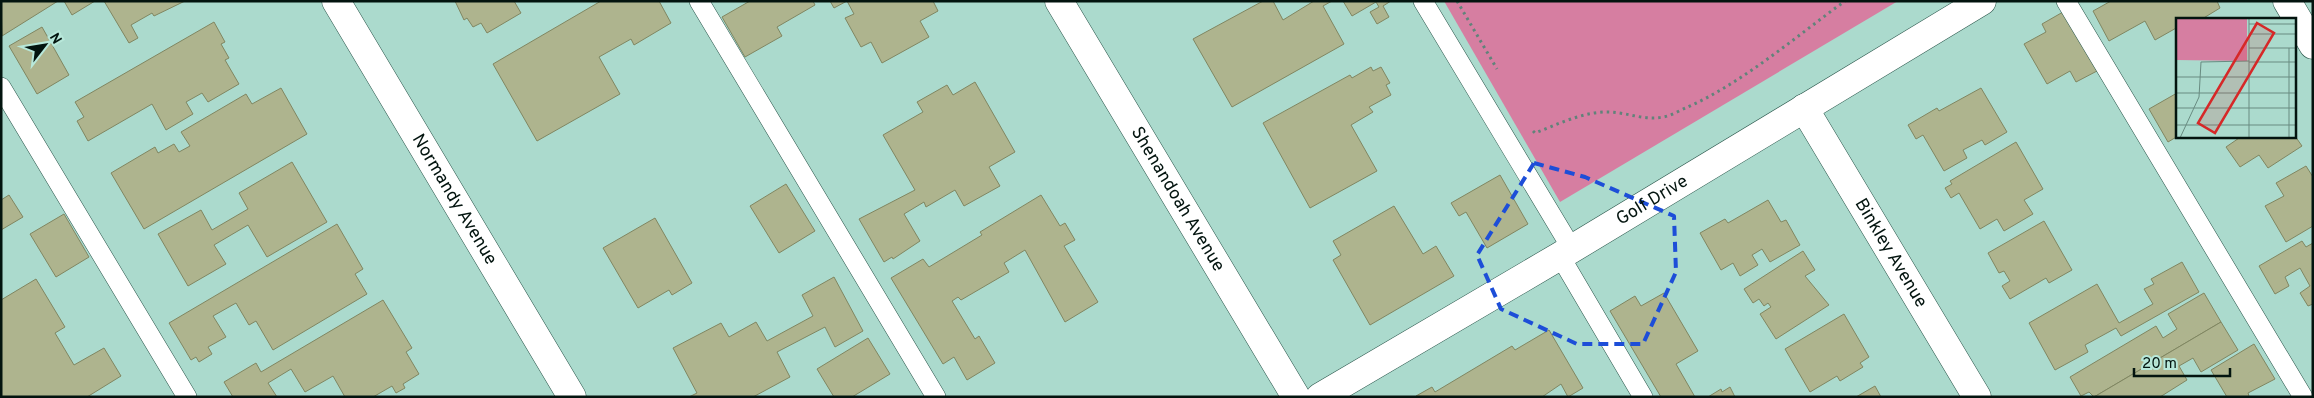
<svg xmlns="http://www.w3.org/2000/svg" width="2314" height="398" viewBox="0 0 2314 398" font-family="Overpass,sans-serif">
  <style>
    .green { fill: #d67ea1 }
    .building { fill: #aeb48e; stroke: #808661 }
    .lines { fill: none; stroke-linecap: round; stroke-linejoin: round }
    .lane-casing { stroke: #2a564b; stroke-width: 20 }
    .street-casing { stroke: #2a564b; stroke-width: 29 }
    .path { stroke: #61837a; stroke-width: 3; stroke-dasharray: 2.5 4; stroke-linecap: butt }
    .lane { stroke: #fff; stroke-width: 19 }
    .street { stroke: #fff; stroke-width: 28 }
    .marked { fill: none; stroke: #1d4ed8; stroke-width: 4; stroke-dasharray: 10 6; stroke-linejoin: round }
    .labels { text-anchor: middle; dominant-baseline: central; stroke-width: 4; stroke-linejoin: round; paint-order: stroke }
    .street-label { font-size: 18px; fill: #03140f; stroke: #b8e8da }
    .inset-road { fill: none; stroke: #688b81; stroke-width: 1 }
    .view { fill: #d62828; fill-opacity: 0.15; stroke: #d62828; stroke-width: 2.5 }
    .inset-edge { fill: none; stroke: #03140f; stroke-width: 2.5 }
  </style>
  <rect width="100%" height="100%" fill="#abdacd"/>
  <path class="green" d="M1444,1h454l-338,201z"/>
  <g class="building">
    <path d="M1,1h57l-56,35z"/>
    <path d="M64,1h31l-23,14z"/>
    <path d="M104,1h81l-31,15 -2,-3 -21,12 7,13 -9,5z"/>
    <path d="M455,1h59l7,12 -34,20 -6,-10 -8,4 -6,-9 -3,2z"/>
    <path d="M601,1h58l12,22 -37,22 -3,-6 -32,18 21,37 -83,47 -44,-77z"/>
    <path d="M750,1h63l2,4 -38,22 5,9 -37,21 -23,-40z"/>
    <path d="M830,1h103l5,10 -18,10 9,16 -47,26 -11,-21 -10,5 -16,-29 9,-4 -7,-13 -13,7z"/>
    <path d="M1263,1h10l10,19 31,-19h18l-9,5 21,38 -112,63 -39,-68z"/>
    <path d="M1343,1h48l-8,5 6,11 -12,7 -7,-12 9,-5 -3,-5 -24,14z"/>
    <path d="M2111,1h106l3,7 -18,11h-24v8l-23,13 -10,-19 -36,20 -16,-30z"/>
    <path d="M2063,12l34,59 -21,11 -6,-11 -23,13 -23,-40 22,-12 -4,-8z"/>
    <path d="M214,22l11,20 -4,2 8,14 -4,2 14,24 -31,18 -6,-9 -16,9 7,12 -27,16 -14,-26 -64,37 -11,-20 7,-4 -9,-15z"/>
    <path d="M42,27l27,48 -32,19 -28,-48z"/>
    <path d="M1371,67l2,4 8,-4 9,16 -4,2 5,10 -22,12 4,5 -22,13 26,46 -67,37 -47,-85 87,-48 2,3z"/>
    <path d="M975,82l40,70 -26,15 11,19 -36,20 -9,-16 -29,17 -2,-5 -20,12 16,27 -27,18 -1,-2 -8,5 -25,-43 56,-29 -32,-55 40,-23 -6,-10 30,-17 6,10z"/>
    <path d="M281,88l26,46 -163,95 -33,-56 44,-26 3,6 16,-9 5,8 11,-6 -9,-14 65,-38 6,10z"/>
    <path d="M1981,88l26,44 -22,13 -3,-5 -19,10 4,8 -23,13 -21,-36 -7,4 -8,-14 29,-17 2,3z"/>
    <path d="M2177,93l1,43 -10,6 -19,-33z"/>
    <path d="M2242,136h53l7,10 -34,22 -9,-13 -19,12 -14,-20z"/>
    <path d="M2016,142l27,47 -19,11 9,14 -29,17 -7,-12 -17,10 -21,-36 -8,5 -6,-10 7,-4 -2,-3z"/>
    <path d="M292,162l35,60 -60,35 -19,-32 -34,20 12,19 -38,22 -30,-52 43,-24 11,20 36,-21 -9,-16z"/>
    <path d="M2306,166l7,11v49l-27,16 -21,-36 19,-10 -8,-13z"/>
    <path d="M1500,175l28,49 -41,24 -21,-36 -7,4 -8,-13z"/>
    <path d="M786,184l29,47 -36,22 -29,-47z"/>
    <path d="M9,195l14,22 -22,13v-30z"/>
    <path d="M1041,195l19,31 5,-3 10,17 -11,6 34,56 -33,20 -40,-72 -21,13 5,9 -48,28 -3,-3 -6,4 23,38 4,-3 16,27 -28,17 -13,-23 -11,7 -52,-86 32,-19 6,8 53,-32 -2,-3z"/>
    <path d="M1768,200l13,22 5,-2 14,25 -30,17 -8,-13 -10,6 6,10 -18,11 -7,-13 -12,7 -21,-37 25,-14 3,4z"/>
    <path d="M1394,206l29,48 13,-8 18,30 -84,49 -37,-65 8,-5 -8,-14z"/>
    <path d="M64,214l25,43 -33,20 -26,-43z"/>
    <path d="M655,218l37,65 -20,12 -3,-5 -31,18 -35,-60z"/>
    <path d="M2044,221l28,49 -23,13 -3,-5 -36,21 -8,-13 8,-5 -6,-10 -5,2 -11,-20z"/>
    <path d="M337,224l26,45 -8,5 12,20 -94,56 -17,-29 -7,4 -13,-22 -23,13 13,21 -18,10 4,7 -13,8 -3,-5 -5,3 -22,-37z"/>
    <path d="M2302,241l4,6 7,-4v61l-5,2 -8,-13 10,-7 -10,-18 -15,9 4,9 -14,8 -16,-28z"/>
    <path d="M1803,251l12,19 -10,6 24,29 -53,34 -16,-25 11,-7 -3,-4 -4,3 -5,-7 -6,4 -9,-14z"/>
    <path d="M2182,262l17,30 -78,44 -5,-8 -31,17 3,7 -33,18 -26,-47 68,-39 22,39 34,-19 -9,-15 10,-5 -3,-5z"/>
    <path d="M834,277l29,54 -28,16 -10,-20 -48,25 13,25 -37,20h-64l8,-4 -24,-45 48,-25 8,14 27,-15 11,19 46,-25 -11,-21z"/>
    <path d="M36,279l29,48 -10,6 19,32 30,-17 17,28 -34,21h-86v-97z"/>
    <path d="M1664,293l34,58 -22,13 19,33h-34l-51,-86 25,-15 6,10z"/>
    <path d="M2204,293l17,29 -127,75 -5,-5 -8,4 -11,-19 86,-51 7,12 14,-9 -9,-15z"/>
    <path d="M383,300l29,48 -6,4 13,22 -16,10 2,4 -9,5 -4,-7 -19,11h-28l-12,-21 -28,16 -14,-23 -23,14 9,14h-44l-9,-15 32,-19 5,9z"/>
    <path d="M1844,314l25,43 -9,6 3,4 -23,14 -3,-5 -27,16 -25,-43z"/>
    <path d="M2221,322l17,28 -37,22 -8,-14 -14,8 8,14 -27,17h-66z"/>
    <path d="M1549,330l34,58 -15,9 -7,-13 -19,13 -126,-1 16,-9 3,5 77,-46 3,4z"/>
    <path d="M868,338l22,36 -38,23h-18l-17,-28z"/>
    <path d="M2254,344l21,35 -27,14 1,3 -2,1h-20l-16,-27z"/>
    <path d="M1875,386l6,11h-25z"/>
    <path d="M1730,387l5,10h-27l13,-8 1,3z"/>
  </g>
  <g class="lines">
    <g class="lane-casing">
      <g id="lane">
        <path d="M699,1l237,396"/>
        <path d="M1423,1l149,248"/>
        <path d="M2066,1l237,396"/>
        <path d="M1,87l186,310"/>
        <path d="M1560,256l83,141"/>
      </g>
    </g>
    <g class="street-casing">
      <g id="street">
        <path id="s1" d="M336,1l236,396"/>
        <path id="s2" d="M1059,1l237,396"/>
        <path d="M2287,1l26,44"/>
        <path id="s3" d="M1804,108l173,289"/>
        <path id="s4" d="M1320,397l240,-141 422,-255"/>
      </g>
    </g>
    <g class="path">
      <path d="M1457,1l40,68"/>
      <path d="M1533,131l2,2c21,-8 45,-20 69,-21 21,-1 38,9 59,5 8,-1 17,-7 25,-10 57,-26 106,-69 157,-106"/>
    </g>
    <use href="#lane" class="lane"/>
    <use href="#street" class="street"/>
  </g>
  <path class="marked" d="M1534,163l51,14 89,39 2,56 -33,72h-66l-76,-35 -24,-54z"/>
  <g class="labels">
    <g class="street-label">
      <text stroke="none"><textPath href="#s1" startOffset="231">Normandy Avenue</textPath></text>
      <text stroke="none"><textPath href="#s2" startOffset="231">Shenandoah Avenue</textPath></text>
      <text stroke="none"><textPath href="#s4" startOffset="386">Golf Drive</textPath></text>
      <text stroke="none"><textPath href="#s3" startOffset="169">Binkley Avenue</textPath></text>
    </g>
  </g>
  <g transform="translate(2176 18)">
    <rect width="120" height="120" fill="#abdacd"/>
    <path d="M0,0h71v43l-71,-1z" fill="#d67ea1"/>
    <path class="inset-road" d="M73,6h47M73,16h47M73,30h47M73,44h47M0,59h120M0,75h120M0,90h120M0,107h120M4,120l19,-41 2,-35 48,-1M73,120v-120M113,120v-90"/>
    <path class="view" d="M81,5l17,10 -59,100 -17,-10z"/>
    <rect width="120" height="120" class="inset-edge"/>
  </g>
  <rect width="2314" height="398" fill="none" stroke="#03140f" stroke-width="5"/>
  <g transform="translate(45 45) rotate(59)" stroke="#b8e8da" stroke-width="4" paint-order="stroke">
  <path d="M0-4L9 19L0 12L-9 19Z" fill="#03140f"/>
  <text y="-8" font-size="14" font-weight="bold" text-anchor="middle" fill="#03140f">N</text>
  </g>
  <path d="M2134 368v8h96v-8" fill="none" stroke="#03140f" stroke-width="2.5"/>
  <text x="2142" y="368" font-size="15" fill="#03140f" stroke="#b8e8da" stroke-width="4" paint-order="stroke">20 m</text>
</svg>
